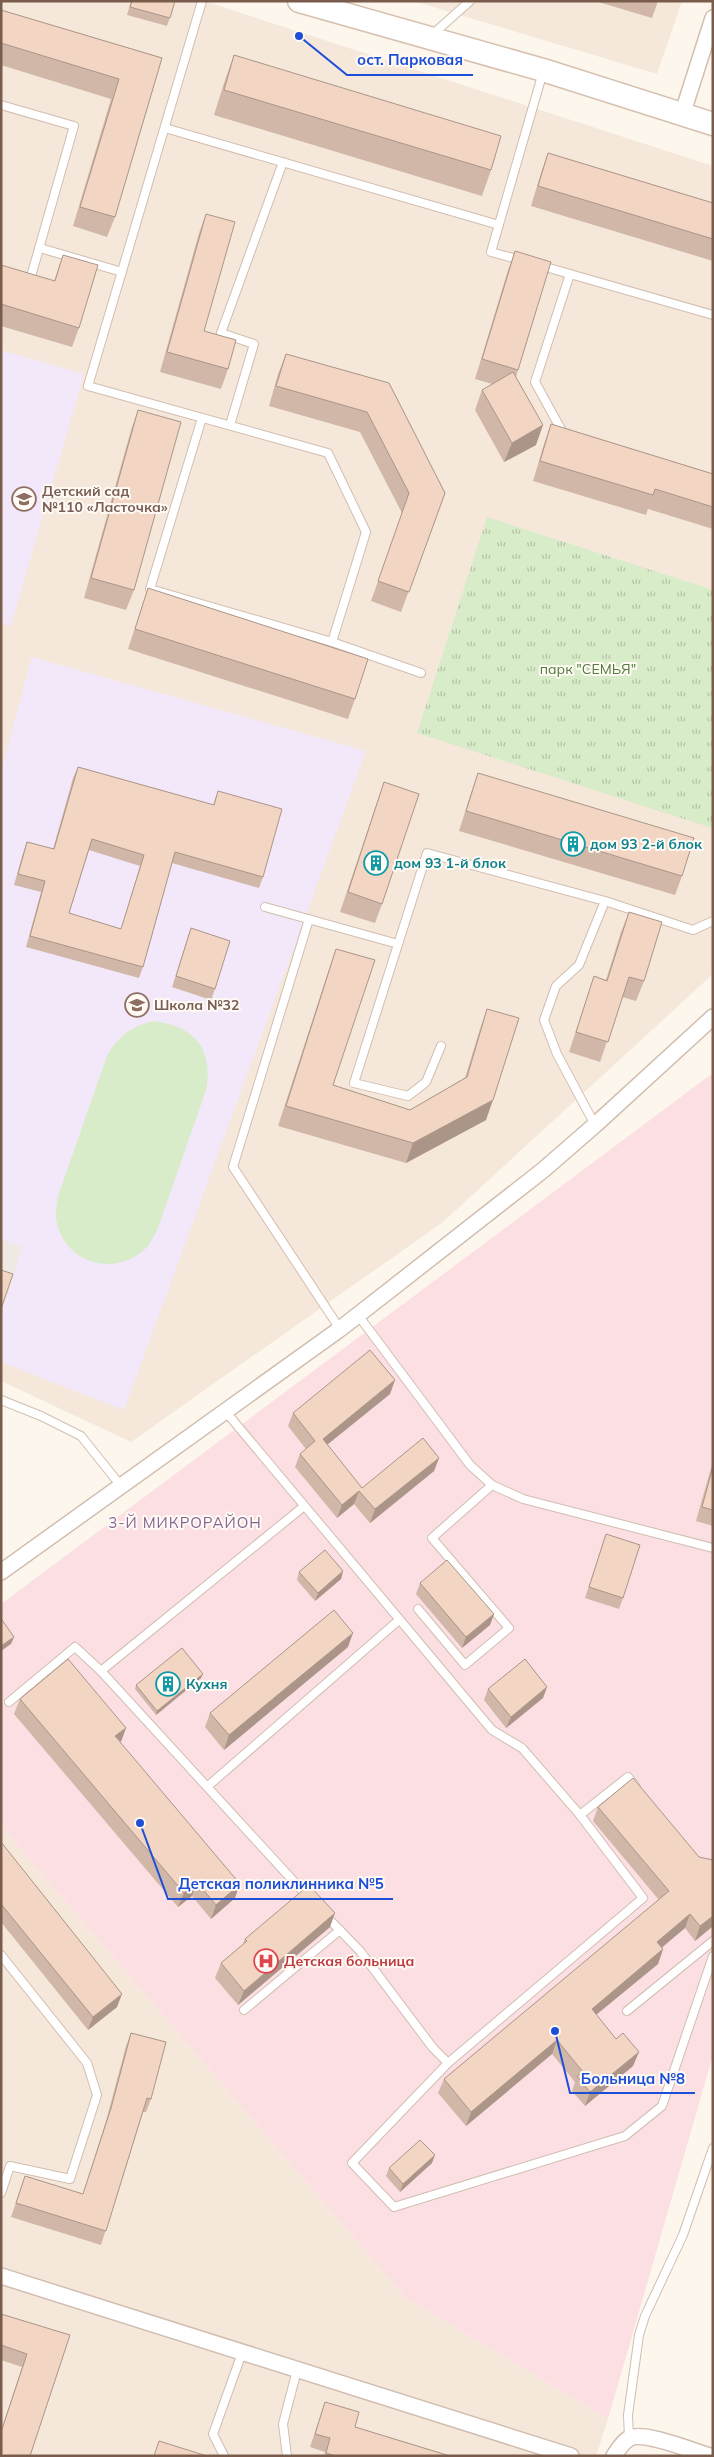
<svg xmlns="http://www.w3.org/2000/svg" width="714" height="2457" viewBox="0 0 714 2457" font-family="Mulish,sans-serif">
  <style>
    .residential { fill: #f5e8da }
    .industrial { fill: #efe9e4 }
    .education { fill: #f3e8fa }
    .medical { fill: #fbdfe3 }
    .green { fill: #d8ecc9 }
    .park { fill: url(#park-tufts) }
    .lines { fill: none; stroke-linecap: round; stroke-linejoin: round }
    .service-casing { stroke: #d1beb0; stroke-width: 10 }
    .minor-casing { stroke: #d1beb0; stroke-width: 18 }
    .secondary-casing { stroke: #d6c0b0; stroke-width: 25 }
    .service { stroke: #fff; stroke-width: 8 }
    .minor { stroke: #fff; stroke-width: 15 }
    .secondary { stroke: #fff; stroke-width: 22 }
    .wall { fill: #d1b7a8; fill-rule: evenodd }
    .shaded-wall { fill: #aa9588 }
    .building { fill: #f3d5c3; stroke: #aa9588; fill-rule: evenodd }
    .labels { text-anchor: middle; dominant-baseline: central; stroke-width: 4; stroke-linejoin: round; paint-order: stroke }
    .education-label { font-size: 14px; font-weight: bold; fill: #785e54; stroke: #fffaf3; text-anchor: start }
    .park-label { font-size: 14px; fill: #537a41; stroke: #fffaf3 }
    .culture-label { font-size: 14px; font-weight: bold; fill: #0d838f; stroke: #fffaf3; text-anchor: start }
    .health-label { font-size: 14px; font-weight: bold; fill: #be3a42; stroke: #fffaf3; text-anchor: start }
    .neighbourhood-label { font-size: 15px; letter-spacing: 1px; fill: #846695; stroke: #fffaf3 }
    .leader { fill: none; stroke: #1d4ed8; stroke-width: 2 }
    .callout-dot { fill: #1d4ed8; stroke: #fffaf3; stroke-width: 2 }
    .callout-label { font-size: 15px; text-anchor: middle; font-weight: bold; fill: #1d4ed8; stroke: #fffaf3; stroke-width: 4; stroke-linejoin: round; paint-order: stroke }
  </style>
  <defs>
    <pattern id="park-tufts" width="24" height="20" patternUnits="userSpaceOnUse" patternTransform="scale(1.25)"><rect width="24" height="20" fill="#d8ecc9"/><path d="M3 7l-1-3M5 7V3M7 7l1-3M15 17l-1-3M17 17v-4M19 17l1-3" fill="none" stroke="#b4c2a5"/></pattern>
  </defs>
  <rect width="100%" height="100%" fill="#fdf6ec"/>
  <g class="residential">
    <path d="M1,1h203l509,165v808l-270,248 -312,220 -130,-61v-64l21,-70 -21,-8z"/>
    <path d="M413,1h269l-25,73z"/>
    <path d="M1,1826l405,472 202,121 -12,37h-595z"/>
  </g>
  <path class="industrial" d="M1,1239l21,8 -21,70z"/>
  <g class="education">
    <path d="M1,350l83,24 -73,252 -10,-3z"/>
    <path d="M32,657l334,94 -242,659 -123,-48v-45l21,-70 -21,-8v-468z"/>
  </g>
  <path class="medical" d="M713,1073v982l-105,364 -202,-121 -405,-472v-222z"/>
  <path class="green" d="M153,1021c40,5 61,26 53,69l-49,141c-4,6 -7,14 -13,19 -32,28 -81,12 -88,-31 -1,-7 1,-16 2,-23l49,-140c11,-20 24,-29 46,-35z"/>
  <path class="park" d="M487,517l226,73 -1,238 -295,-95z"/>
  <g class="lines">
    <g class="service-casing">
      <g id="service">
        <path d="M433,34l37,-33"/>
        <path d="M1,105l73,21 -44,154 -4,-1"/>
        <path d="M165,128l334,97"/>
        <path d="M40,248l82,24"/>
        <path d="M521,260l-30,-8 52,-180"/>
        <path d="M542,266l171,49"/>
        <path d="M202,418l-52,171 182,53 34,-110 -38,-79 -240,-67 114,-385"/>
        <path d="M230,425l24,-81 -33,-11 62,-171"/>
        <path d="M567,434l-4,-1 -28,-51 35,-108"/>
        <path d="M332,642l89,31"/>
        <path d="M265,907l133,37"/>
        <path d="M309,919l-76,248 107,162"/>
        <path d="M441,1046l-15,36 -18,14 -54,-13 73,-230 178,48 88,29 20,-9"/>
        <path d="M595,1125l-38,-71 -13,-34 12,-34 23,-21 26,-64"/>
        <path d="M358,1315l112,150 22,20 31,14 190,49"/>
        <path d="M1,1400l40,16 40,20 40,50"/>
        <path d="M226,1412l266,318 30,18 58,67 48,-38 8,10"/>
        <path d="M418,1609l47,56 44,-37 -77,-90 60,-53"/>
        <path d="M101,1671l202,-164"/>
        <path d="M9,1702l66,-55 26,24 207,226"/>
        <path d="M208,1786l191,-166"/>
        <path d="M326,1916l34,35 73,97 15,15 -96,100 42,44 231,-71 37,-30 51,-150"/>
        <path d="M1,1955l86,108 10,32 -27,84 -60,-13 -9,27"/>
        <path d="M244,2010l96,-80"/>
        <path d="M627,2011l86,-70"/>
        <path d="M448,2063l195,-165 -63,-83"/>
        <path d="M629,2438l-1,-23 11,-80 6,-19 38,-81 30,-87"/>
        <path d="M224,2456l-11,-22 29,-81"/>
        <path d="M287,2456l-4,-32 14,-54"/>
      </g>
    </g>
    <g class="minor-casing">
      <g id="minor">
        <path d="M682,115l31,-97"/>
        <path d="M1,1572l339,-243 202,-158 53,-46 118,-108"/>
        <path d="M1,2276l570,180"/>
        <path d="M614,2456c4,-6 9,-15 16,-18 14,-7 63,13 80,18"/>
      </g>
    </g>
    <g class="secondary-casing">
      <path id="secondary" d="M299,1l244,69 170,54"/>
    </g>
    <use href="#service" class="service"/>
    <use href="#minor" class="minor"/>
    <use href="#secondary" class="secondary"/>
  </g>
  <g class="wall">
    <path d="M131,1h44l-8,25 -40,-11z"/>
    <path d="M595,1h63l-6,17z"/>
    <path d="M1,10l161,48 -47,159 -8,20 -34,-11 38,-127 -110,-34z"/>
    <path d="M234,55l257,115 -9,26 -268,-81 11,-35z"/>
    <path d="M548,153l165,50v58l-182,-55 10,-33z"/>
    <path d="M206,214l-2,117 24,38 -7,20 -61,-17 39,-139z"/>
    <path d="M515,251l3,119 -2,7 20,68 -32,17 -29,-52 7,-20 10,-6 -17,-5 33,-109z"/>
    <path d="M63,255l16,73 -7,19 -71,-21v-61l53,16z"/>
    <path d="M286,354l103,29 56,110 -44,119 -30,-11 31,-88 -42,-81 -91,-26 9,-32z"/>
    <path d="M138,410l-4,180 -8,20 -42,-12 47,-168z"/>
    <path d="M551,424l162,50v55l-65,-20 -2,6 -113,-34 11,-37z"/>
    <path d="M148,588l207,111 -7,20 -220,-70z"/>
    <path d="M78,767l135,38 5,-14 45,86 -4,11 -87,-25 -29,104 -4,11 -113,-31 15,-55 -27,-7 9,-32 4,-11 26,7 20,-71zM89,850l51,16 -19,63 -52,-16z"/>
    <path d="M478,773l204,103 -7,19 -216,-64 12,-38z"/>
    <path d="M384,782l-2,122 -7,19 -35,-11z"/>
    <path d="M629,912l15,69 -8,20 -14,-4 -22,65 -31,-10 25,-76 12,4 15,-48z"/>
    <path d="M191,928l24,61 -4,11 -39,-13z"/>
    <path d="M336,949l-3,136 77,25 55,-32 15,-49 7,-20 -1,111 -80,43 -128,-37 51,-157z"/>
    <path d="M390,1394l-63,51 35,43 77,-30 -5,13 -64,52 -16,-19 -17,14 -42,-51 5,-13 6,-5 -18,-23 5,-13z"/>
    <path d="M713,1461v65l-17,-5z"/>
    <path d="M606,1534l17,64 -4,11 -34,-11z"/>
    <path d="M343,1571l-2,8 -26,22 -18,-21 2,-8z"/>
    <path d="M420,1583l74,31 -4,11 -28,23 -46,-54z"/>
    <path d="M348,1647l-124,103 -19,-23 5,-14z"/>
    <path d="M203,1674l-2,4 -45,37 -21,-26 1,-4z"/>
    <path d="M547,1687l-4,11 -37,30 -22,-28 4,-11z"/>
    <path d="M20,1699l100,43 115,156 -24,21 -19,-23 -14,11 -164,-193z"/>
    <path d="M598,1807l115,119 -18,15 -10,-13 -23,20 1,1 -5,15 -62,51 37,51 -48,40 -13,-15 3,-9 -23,-28 -86,72 -28,-33 6,-14 215,-179 -66,-79z"/>
    <path d="M1,1842l116,165 -29,23 -87,-108z"/>
    <path d="M330,1927l-92,78 -23,-27 6,-15 22,-19 2,-5z"/>
    <path d="M131,2033l20,66 -5,13h-3l-42,133 -90,-28 14,-41 58,18 23,-73 20,-75z"/>
    <path d="M432,2163l-32,29 -14,-16 3,-8z"/>
    <path d="M1,2314l69,21 -69,121v-25l21,-64 -21,-7z"/>
    <path d="M325,2402l30,25 95,29h-126l1,-4 -15,-5z"/>
  </g>
  <g class="shaded-wall">
    <path d="M543,425l-7,20 -32,17 8,-19z"/>
    <path d="M493,1100l-7,20 -80,43 7,-20z"/>
    <path d="M395,1380l-5,14 -72,58 5,-13z"/>
    <path d="M439,1458l-5,13 -64,52 5,-14z"/>
    <path d="M359,1491l-5,13 -17,14 5,-13z"/>
    <path d="M343,1571l-2,8 -26,22 3,-8z"/>
    <path d="M494,1614l-4,11 -28,23 4,-11z"/>
    <path d="M353,1633l-5,14 -124,103 5,-15z"/>
    <path d="M14,1637l-3,7 -10,7v-5z"/>
    <path d="M203,1674l-2,4 -45,37 1,-4z"/>
    <path d="M547,1687l-4,11 -37,30 5,-11z"/>
    <path d="M126,1728l-5,14 -6,-6z"/>
    <path d="M197,1882l-5,14 -14,11 6,-14z"/>
    <path d="M240,1884l-5,14 -24,21 5,-14z"/>
    <path d="M335,1913l-5,14 -92,78 6,-14z"/>
    <path d="M690,1914l-5,14 -34,28 6,-14z"/>
    <path d="M713,1916v10l-18,15 5,-15z"/>
    <path d="M663,1949l-5,15 -72,59 6,-14z"/>
    <path d="M122,1994l-5,13 -29,23 5,-13z"/>
    <path d="M557,2040l-5,14 -86,72 5,-14z"/>
    <path d="M639,2052l-6,14 -48,40 5,-14z"/>
    <path d="M435,2155l-3,8 -32,29 3,-8z"/>
  </g>
  <g class="building">
    <path d="M132,1h43l-5,17 -40,-11z"/>
    <path d="M1,10l161,48 -47,159 -35,-10 39,-128 -118,-36z"/>
    <path d="M234,55l267,81 -10,34 -267,-80z"/>
    <path d="M548,153l165,50v36l-175,-53z"/>
    <path d="M206,214l29,8 -31,109 32,9 -8,29 -61,-17z"/>
    <path d="M515,251l36,11 -33,108 -36,-11z"/>
    <path d="M63,255l35,10 -19,63 -78,-24v-39l54,16z"/>
    <path d="M286,354l103,29 56,110 -36,99 -31,-11 31,-88 -42,-81 -91,-26z"/>
    <path d="M513,372l30,53 -31,18 -30,-53z"/>
    <path d="M138,410l43,12 -47,168 -43,-12z"/>
    <path d="M551,424l162,50v33l-58,-18 -2,6 -113,-34z"/>
    <path d="M148,588l220,71 -13,40 -220,-70z"/>
    <path d="M78,767l136,38 4,-14 64,18 -19,68 -88,-25 -32,115 -113,-31 15,-55 -27,-7 9,-32 27,7zM92,839l52,16 -23,74 -52,-16z"/>
    <path d="M478,773l216,65 -12,38 -216,-65z"/>
    <path d="M384,782l35,12 -37,110 -34,-12z"/>
    <path d="M629,912l33,10 -18,59 -15,-4 -21,65 -32,-10 18,-56 13,5z"/>
    <path d="M191,928l39,13 -15,48 -39,-13z"/>
    <path d="M336,949l39,11 -42,125 77,25 57,-33 20,-68 32,9 -26,82 -80,43 -127,-37z"/>
    <path d="M1,1270l12,4 -12,35z"/>
    <path d="M370,1350l25,30 -72,59 39,49 61,-50 16,20 -64,51 -16,-18 -17,14 -42,-51 15,-13 -22,-28z"/>
    <path d="M713,1466v44l-11,-3z"/>
    <path d="M606,1534l34,11 -17,53 -34,-11z"/>
    <path d="M325,1550l18,21 -25,22 -19,-21z"/>
    <path d="M447,1560l47,54 -28,23 -46,-54z"/>
    <path d="M334,1610l19,23 -124,102 -19,-22z"/>
    <path d="M2,1620l12,17 -13,9v-25z"/>
    <path d="M182,1648l21,26 -46,37 -21,-26z"/>
    <path d="M68,1659l58,69 -11,8 125,148 -24,21 -19,-23 -13,11 -164,-194z"/>
    <path d="M525,1659l22,28 -36,30 -23,-28z"/>
    <path d="M633,1778l66,79 14,3v56l-13,10 -10,-12 -33,28 6,7 -71,60 24,30 7,-6 16,19 -49,40 -13,-16 6,-4 -26,-32 -86,72 -27,-33 225,-188 -71,-84z"/>
    <path d="M1,1842l121,152 -29,23 -92,-113z"/>
    <path d="M309,1885l26,28 -91,78 -23,-28 26,-22 -2,-2z"/>
    <path d="M131,2033l35,9 -15,57 -4,-1 -41,133 -90,-28 9,-27 58,18 28,-86z"/>
    <path d="M420,2140l15,15 -32,29 -14,-16z"/>
    <path d="M1,2314l69,21 -40,121h-29v-24l26,-78 -26,-9z"/>
    <path d="M325,2402l34,10 -4,15 95,29h-114l-10,-3 4,-15 -15,-4z"/>
    <path d="M159,2441l48,15h-53z"/>
  </g>
  <defs>
    <g id="school-ring" transform="scale(1.25)"><circle r="9.5" fill="#fffaf3" stroke="#8d6e63" stroke-width="1.5"/><path d="M0-5L7-2L0 1L-7-2ZM-4 1L0 2.5L4 1V4Q0 6-4 4Z" fill="#8d6e63"/></g>
    <g id="building-ring" transform="scale(1.25)"><circle r="9.5" fill="#fffaf3" stroke="#0f9aa8" stroke-width="1.5"/><path d="M-4-6H4V6H1V3H-1V6H-4ZM-2.5-4.3h1.7v1.8h-1.7ZM.8-4.3h1.7v1.8H.8ZM-2.5-1h1.7V.8h-1.7ZM.8-1h1.7V.8H.8Z" fill="#0f9aa8"/></g>
    <g id="hospital-ring" transform="scale(1.25)"><circle r="9.5" fill="#fffaf3" stroke="#e0444e" stroke-width="1.5"/><path d="M-5-5h3v3.5h4V-5h3V5h-3V1.5h-4V5h-3Z" fill="#e0444e"/></g>
  </defs>
  <g fill-rule="evenodd">
    <use href="#school-ring" x="24" y="499"/>
    <use href="#building-ring" x="573" y="844"/>
    <use href="#building-ring" x="376" y="863"/>
    <use href="#school-ring" x="137" y="1005"/>
    <use href="#building-ring" x="168" y="1684"/>
    <use href="#hospital-ring" x="266" y="1961"/>
  </g>
  <g class="labels">
    <g class="education-label">
      <text x="42" y="491">Детский сад<tspan x="42" dy="16">№110 «Ласточка»</tspan></text>
      <text x="154" y="1005">Школа №32</text>
    </g>
    <g class="park-label">
      <text x="588" y="669">парк "СЕМЬЯ"</text>
    </g>
    <g class="culture-label">
      <text x="590" y="844">дом 93 2-й блок</text>
      <text x="394" y="863">дом 93 1-й блок</text>
      <text x="186" y="1684">Кухня</text>
    </g>
    <g class="health-label">
      <text x="284" y="1961">Детская больница</text>
    </g>
    <g class="neighbourhood-label">
      <text x="185" y="1522">3-Й МИКРОРАЙОН</text>
    </g>
  </g>
  <path class="leader" d="M299 36L347 75H473M140 1823L168 1899H393M555 2031L570 2093H695"/>
  <g class="callout-dot">
    <circle cx="299" cy="36" r="5"/>
    <circle cx="140" cy="1823" r="5"/>
    <circle cx="555" cy="2031" r="5"/>
  </g>
  <g class="callout-label">
    <text x="410" y="65">ост. Парковая</text>
    <text x="281" y="1889">Детская поликлинника №5</text>
    <text x="633" y="2084">Больница №8</text>
  </g>
  <rect width="714" height="2457" fill="none" stroke="#7a5c4d" stroke-width="5"/>
</svg>
